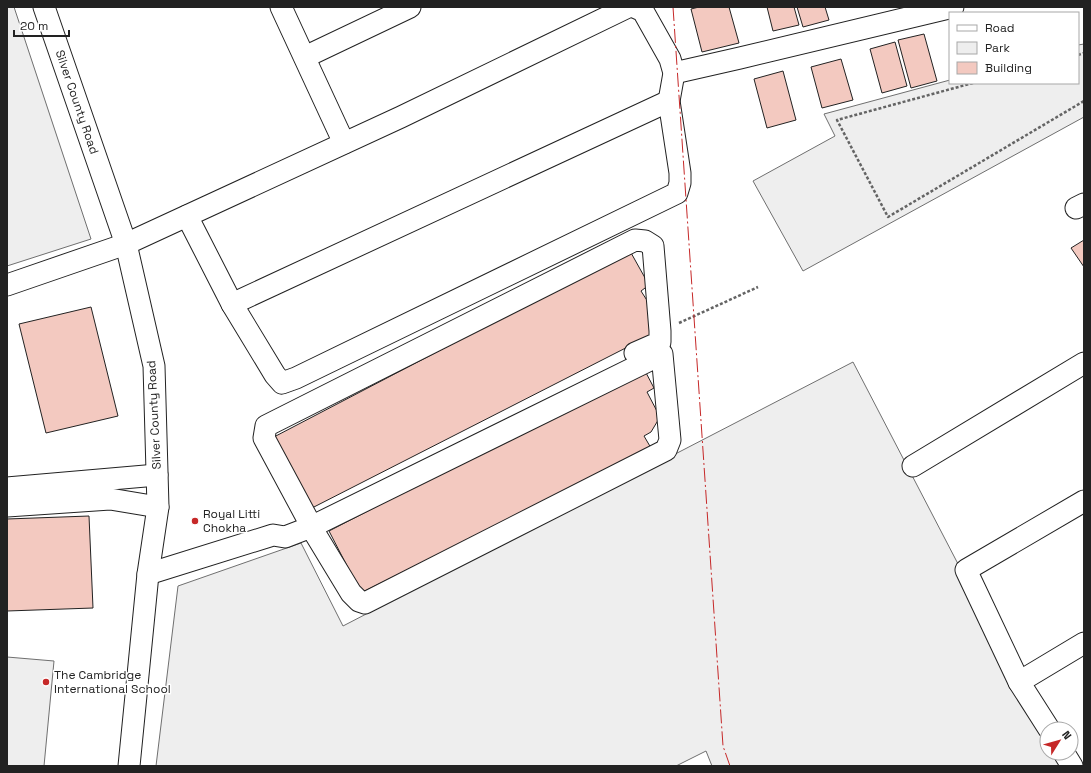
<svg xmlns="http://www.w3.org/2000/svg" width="1091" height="773" viewBox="0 0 1091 773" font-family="'Space Grotesk',sans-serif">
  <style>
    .green { fill: #eee; stroke: #6f6f6f }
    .building { fill: #f3c9c0; stroke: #222 }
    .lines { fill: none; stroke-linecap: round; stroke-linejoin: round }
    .minor-casing { stroke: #222; stroke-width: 23 }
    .path { stroke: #646464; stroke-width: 2.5; stroke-dasharray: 3 2; stroke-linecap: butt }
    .minor { stroke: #fff; stroke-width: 21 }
    .power { stroke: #c62828; stroke-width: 1; stroke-dasharray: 14 3 2 3; stroke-linecap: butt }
    .poi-dot { fill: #c62828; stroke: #fff; stroke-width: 1.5 }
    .labels { text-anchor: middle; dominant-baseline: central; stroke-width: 3; stroke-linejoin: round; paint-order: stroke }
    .street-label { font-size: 12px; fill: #222; stroke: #fff }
    .poi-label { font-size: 12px; fill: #222; stroke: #fff; text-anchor: start }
  </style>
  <rect width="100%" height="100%" fill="#fff"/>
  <g class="green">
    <path d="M7,7h7l77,232 -84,27z"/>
    <path d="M1084,44v73l-281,154 -50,-90 82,-45 -11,-22 126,-34v3h128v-38z"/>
    <path d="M853,362l194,373v18h9l7,13h-351l-6,-15 -30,15h-520l22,-180 123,-43 42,83z"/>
    <path d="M7,657l47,4 -10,105h-37z"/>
  </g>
  <g class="building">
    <path d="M699,7h30l10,36 -37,9 -11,-43z"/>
    <path d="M767,7h27l5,18 -26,6z"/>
    <path d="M797,7h28l4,13 -26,7z"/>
    <path d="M924,34l13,47 -26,7 -13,-48z"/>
    <path d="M895,42l12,44 -25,7 -12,-44z"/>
    <path d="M841,59l12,41 -31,8 -11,-41z"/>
    <path d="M783,71l13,49 -29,8 -13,-49z"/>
    <path d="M1084,240v27l-13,-19z"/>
    <path d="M630,251l19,34 -8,6 14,22 2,19 -347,177 -38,-71z"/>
    <path d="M91,307l27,109 -72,17 -27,-109z"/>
    <path d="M644,369l10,19 -7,4 13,25 -9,15 -7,4 7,12 -290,145 -32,-62z"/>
    <path d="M89,516l4,92 -86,3v-92z"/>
  </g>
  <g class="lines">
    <g class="minor-casing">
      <g id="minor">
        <path d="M44,7l82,237 28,122 4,141 -10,67 -19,192"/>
        <path d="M281,7l63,136"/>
        <path d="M305,57l105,-50"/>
        <path d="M674,73l66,-15 213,-51"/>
        <path d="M1076,208l8,-4"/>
        <path d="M187,216l45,88 43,71 7,8 14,-5 381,-185 3,-10v-10l-11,-72 5,-28 -4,-14 -27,-48 -9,-4"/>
        <path d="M7,285l119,-41 275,-127 227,-110"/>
        <path d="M232,304l437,-203"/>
        <path d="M913,466l171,-103"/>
        <path d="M7,488l150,-13"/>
        <path d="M7,506l103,-7 48,8"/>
        <path d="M307,518l-43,-80 2,-12 369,-186 10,1 8,5 7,85v11l-25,11"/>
        <path d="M148,574l125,-39 12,2 26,-10 351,-173 8,86 -4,10 -301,153 -6,-2 -8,-8 -40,-66"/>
        <path d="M1019,682l65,-39"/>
        <path d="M1049,729l-30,-47 -53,-112 118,-69"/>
        <path d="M1064,753l8,13"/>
      </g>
    </g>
    <g class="path">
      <path d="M1078,55l6,-2"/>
      <path d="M973,83l-136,37 51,97 196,-116"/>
      <path d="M679,323l79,-36"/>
    </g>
    <use href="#minor" class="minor"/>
    <path class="power" d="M673,7l50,739 7,20"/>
  </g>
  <g class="poi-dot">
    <circle cx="195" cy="521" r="4"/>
    <circle cx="46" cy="682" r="4"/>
  </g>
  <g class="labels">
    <g class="street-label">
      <text transform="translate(77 102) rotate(71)">Silver County Road</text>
      <text transform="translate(154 415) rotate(-93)">Silver County Road</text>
    </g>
    <g class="poi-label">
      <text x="203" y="514">Royal Litti<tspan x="203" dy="14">Chokha</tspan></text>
      <text x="54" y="675">The Cambridge<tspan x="54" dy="14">International School</tspan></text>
    </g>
  </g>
  <rect width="1091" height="773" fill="none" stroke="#222222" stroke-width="16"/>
  <rect x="949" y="12" width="130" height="72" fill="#ffffff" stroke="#a7a7a7"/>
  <rect x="957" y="25" width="20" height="6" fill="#ffffff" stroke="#a7a7a7"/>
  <text x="985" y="32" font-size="12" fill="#222222">Road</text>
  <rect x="957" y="42" width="20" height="12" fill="#eeeeee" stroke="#a7a7a7"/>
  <text x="985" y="52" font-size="12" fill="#222222">Park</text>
  <rect x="957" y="62" width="20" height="12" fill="#f3c9c0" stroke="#a7a7a7"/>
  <text x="985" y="72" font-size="12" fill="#222222">Building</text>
  <g transform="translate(1059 741) rotate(53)"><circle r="19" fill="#ffffff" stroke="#a7a7a7"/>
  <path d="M0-3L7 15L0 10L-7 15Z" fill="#c62828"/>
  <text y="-6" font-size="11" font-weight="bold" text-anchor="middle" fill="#222222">N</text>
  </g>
  <path d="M14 30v6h55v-6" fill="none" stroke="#222222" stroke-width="2"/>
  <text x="20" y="30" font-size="12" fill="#222222" stroke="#ffffff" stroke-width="3" paint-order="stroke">20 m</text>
</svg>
